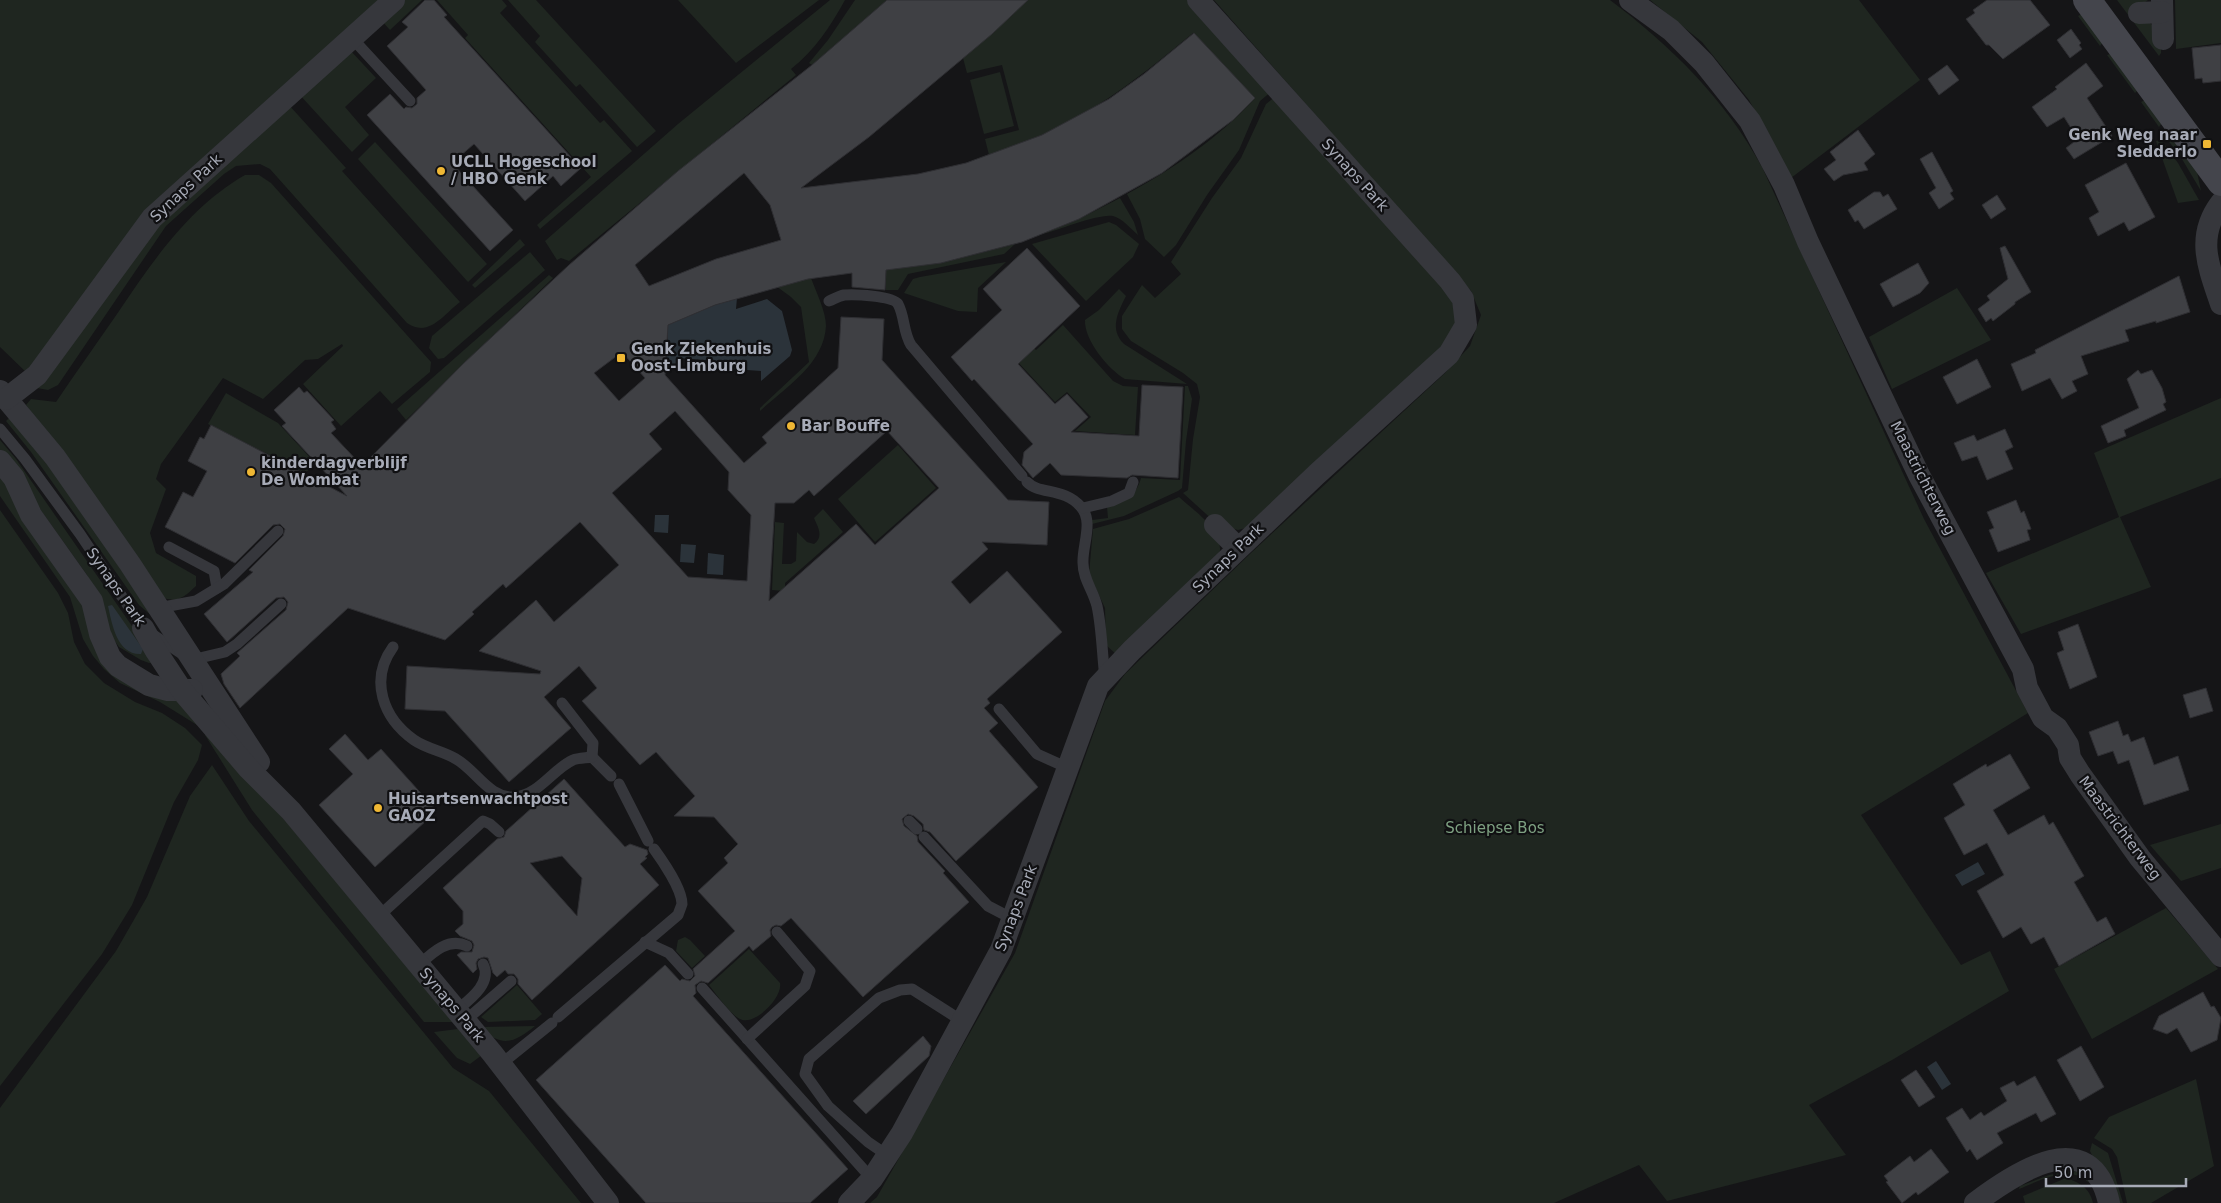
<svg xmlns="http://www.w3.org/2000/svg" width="2221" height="1203" viewBox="0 0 2221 1203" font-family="'DejaVu Sans',sans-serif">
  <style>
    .green { fill: #1f2620 }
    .water { fill: #2b333a }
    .building { fill: #3f4044; stroke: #2f2f33; fill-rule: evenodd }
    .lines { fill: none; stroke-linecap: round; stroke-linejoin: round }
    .lane { stroke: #36373c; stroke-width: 11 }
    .street { stroke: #36373c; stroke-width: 22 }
    .secondary { stroke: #44454c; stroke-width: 28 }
    .poi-dot { fill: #efb734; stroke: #101012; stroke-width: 2 }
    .labels { text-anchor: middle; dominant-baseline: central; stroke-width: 4.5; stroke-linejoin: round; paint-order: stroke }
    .poi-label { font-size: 15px; font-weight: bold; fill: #a7abb7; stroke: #101012; text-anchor: start }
    .street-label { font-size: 15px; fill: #a7abb7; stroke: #101012 }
    .park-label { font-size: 15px; fill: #7ea182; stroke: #101012 }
  </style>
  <rect width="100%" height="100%" fill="#151517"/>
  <g class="green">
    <path d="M0,0h382l-235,212 -119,162 -28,-27z"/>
    <path d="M404,0h18l-32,30 -9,-10z"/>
    <path d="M437,0h65l5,6 -7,7 100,110 4,-3 28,31 -92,78 -3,-4 54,-48 -126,-139 3,-3z"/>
    <path d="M508,0h28l120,131 -19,16 -57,-63 -4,3 -41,-45 5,-6z"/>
    <path d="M678,0h141l-83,63z"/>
    <path d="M830,0h15c-15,27 -30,50 -54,69l5,6 -227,186 -8,-3 -4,2 -12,-19 133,-117z"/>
    <path d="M855,0h32l-75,65 -3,-2 19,-23z"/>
    <path d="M1028,0h162l82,91 -12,10 -21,49 -32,45 -31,50 -12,12 -19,-18 -5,-20 -13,-25c46,-25 93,-57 128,-96l-62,-65c-47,39 -94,77 -151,102 -17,8 -36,14 -53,20l-4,-16 34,-9 -17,-65 -35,8 -4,-15z"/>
    <path d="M1214,0h396c61,46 115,99 152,167l162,352 104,194 -167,102 100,150 29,-14 19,40 -117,69 -83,45 37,50 -179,46 -28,-36 -85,38h-684l7,-6 138,-244 90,-252 20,-27 126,-121 194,-180 25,-27 11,-31 -10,-24z"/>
    <path d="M1650,0h209l61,80 -129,98 -42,-78 -47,-58z"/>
    <path d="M2117,0h31l-4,3 5,19 7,7 5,12v12l-2,3z"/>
    <path d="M2175,0h46v43l-45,6z"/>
    <path d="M2082,14l21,28 -3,4 -22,-30z"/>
    <path d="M349,49l27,29 -31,29 24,28 -17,17 -53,-58z"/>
    <path d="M2114,53l23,38 -2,2 -28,-38z"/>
    <path d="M1000,72l14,54 -30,8 -14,-54z"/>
    <path d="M1276,96l176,199 4,29 -7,18 -192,183 -19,5 -22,-7 -33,-30 5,-3 5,-51 7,-42 -3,-13 -14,-11 -52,-32 -9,-12v-13l20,-31 13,13 26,-24 -10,-12 41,-64 29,-40 25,-54z"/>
    <path d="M2145,100l19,20 -5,7 -18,-25z"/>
    <path d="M288,104l58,64 -4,3 118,131c-17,13 -31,36 -53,21l-137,-154 -10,-5 -24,2 -12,8 -58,52 -108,159 -10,5 -11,-2 117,-164z"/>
    <path d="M2175,137l21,30 5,24 -22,-37 -13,-16z"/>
    <path d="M2161,140l17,23 21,37 -21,3 -22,-62z"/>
    <path d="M375,142l112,122 -19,18 -110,-123z"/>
    <path d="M245,175h14l12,8 160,179 -1,10 -38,32 -12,-13 -39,35 -38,-42 40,-38 -1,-2 -24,15 -13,1 -42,39 -40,-21 -62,86 -5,15 10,10 -16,44 6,20 40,23v10c-11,10 -17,17 -32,12l-138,-193 5,-6 25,3c20,-30 41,-59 61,-88 35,-52 72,-107 128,-139z"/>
    <path d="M1120,198l14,24 4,13c-7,-6 -16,-17 -25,-19 -13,-3 -55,14 -70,18l36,-15z"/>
    <path d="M1109,222l7,3 23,19 -6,13 -47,44 -54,-57z"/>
    <path d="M520,239l5,6 -50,43 -3,-3z"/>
    <path d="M1015,244l-11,10 -96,20 -10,16h-12v-17l-18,-1 73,-9z"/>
    <path d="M530,252l15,18 -101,88 -6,1 -9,-11 3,-12z"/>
    <path d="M1006,262l-28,26 -1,24 -19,-1 -54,-18 9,-14 7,-2z"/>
    <path d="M549,275l4,3 -147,142 -9,-11z"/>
    <path d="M811,278c5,14 15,33 15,48 -2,38 -40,61 -66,85v-3l49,-46 -8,-55 -10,-10 -15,-11z"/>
    <path d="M1957,288l34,52 -99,49 -23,-52z"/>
    <path d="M1119,289l7,7c-8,16 -17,33 -2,48l63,40 -62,-5c-17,-10 -41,-39 -40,-59l14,-10z"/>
    <path d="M1063,325l50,56 10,5 15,1 -3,48 -60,-4 16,-14 -24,-25 -12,10 -38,-41 11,-18 8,7z"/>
    <path d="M1185,386h3l4,13 -6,42 -4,47 -4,3 -54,25 -32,8v-4l16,-2 -1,-11c17,-5 29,-10 34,-29l39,2z"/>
    <path d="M226,393l52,30 38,41 -11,9 -97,-49z"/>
    <path d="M2221,398v80l-101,39 31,70 -130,47 -35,-61 133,-56 -25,-64z"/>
    <path d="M12,415l43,56 97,145 -13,-11 -108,-153 -25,-31z"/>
    <path d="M0,440l16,19 141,203 -8,1 -8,-3 -22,-13 -9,-13 -23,-59 -87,-122z"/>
    <path d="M898,445l38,43 -61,54 -37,-43z"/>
    <path d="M0,469l83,134 7,29 84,64 28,26 -5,3 -37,-23 -40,-19 -16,-14 -11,-13 -10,-17 -13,-42 -70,-101z"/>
    <path d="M1179,497c14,13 42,31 41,53 0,4 -5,10 -6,15l-97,90 -11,-10 -1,-37 -16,-34 4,-45 36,-10z"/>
    <path d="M823,509l20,23 -58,51v8l-13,-1 3,-68 9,1 -2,41h9l5,-3 1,-29 10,10 7,2c10,-7 4,-17 0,-26z"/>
    <path d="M0,510l58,83 10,20 6,29 11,22 19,19 31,19 27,11 23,15 17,17 -4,15 -24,42 -42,103 -30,49 -102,132z"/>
    <path d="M209,729l244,293h-29l-172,-212 -47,-75z"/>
    <path d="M212,765l37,56 204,247 36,23 92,112h-581v-95l116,-157 31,-54 43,-101z"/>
    <path d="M2221,824v44l-40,13 -31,-36z"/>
    <path d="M2166,908l52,61 -126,70 -38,-70z"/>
    <path d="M685,937l5,3 15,16 -13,12 -16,-17 2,-11z"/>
    <path d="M749,949l31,34c3,14 -26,44 -40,36 -10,-5 -24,-25 -31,-34z"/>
    <path d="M517,985l25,29 -7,6 -47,2 -7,-5z"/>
    <path d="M535,1026c-20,16 -34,23 -54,1z"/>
    <path d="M458,1029l24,26 -12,9 -13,-6 -23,-26z"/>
    <path d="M2196,1079l18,87 -63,37h-24l-10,-46 -5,-8 -18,-11 15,-21z"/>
    <path d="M2092,1143l16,10 15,50h-3l-5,-16 -11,-21 -11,-9 -3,-6z"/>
    <path d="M2071,1171l7,1 16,14c-5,-3 -9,-7 -13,-9 -18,-9 -45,5 -62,12l1,-3 29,-11z"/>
    <path d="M2066,1178c14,5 23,9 27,25h-68l-2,-7z"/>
  </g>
  <g class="water">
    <path d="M737,298l-1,11 31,-10 15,12 10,39 -2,6 -29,25v-10l-43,-3v-7l-39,-3 -1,8 -12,-1 2,-32 -5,-1v-5l52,-22z"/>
    <path d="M655,515h14l-1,18 -14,-1z"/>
    <path d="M681,544l15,1 -2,18 -14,-1z"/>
    <path d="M708,553l16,2 -1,20 -16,-1z"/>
    <path d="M112,605l31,44 -2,5c-24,1 -29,-30 -33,-48z"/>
    <path d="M1978,862l7,12 -23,12 -7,-11z"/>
    <path d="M1936,1061l15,23 -9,6 -15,-23z"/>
  </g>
  <g class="building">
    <path d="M425,0h9l13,15 -3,2 137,151 -20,18 -8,-10 -28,25 -51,-57 -22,19 61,67 -23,21 -123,-136 23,-21 14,15 2,-2 6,1 5,-4v-6l9,-8 -39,-44 21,-19 -6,-5z"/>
    <path d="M887,0h141l-36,34 -123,103 -68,51 117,-14 48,-11 76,-28 67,-36 35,-25 50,-41 61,65 -22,22 -71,53 -83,46 -57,23 -81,21 -55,7 -1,20 -33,-3v-14l-44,6 -93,26 -47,20 -3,50 79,88 23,-20 -5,-6 76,-69 3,-51 43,2 -2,41 126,140 41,2 -2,43 -65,-3 6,7 -37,33 19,22 37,-33 55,61 -75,67 3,4 -6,5 14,15 -9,8 49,56 -82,74 -26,-29 -6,-2 -1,-6 -9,-8 -6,-2 -6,5 2,7 13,10 1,6 27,29 -2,2 26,29 -106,95 -72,-79 -10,8 -5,-1 -4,2 -2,3 1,6 -18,15 -4,-5 -41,37 -7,-2 -6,4 1,8 -3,3 155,173 -38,34h-164l-110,-123 129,-115 15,16 2,-2 8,2 5,-5 -2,-7 42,-38 -37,-40 30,-28 -4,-5 14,-14 -24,-27 -40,-1 21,-20 -39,-44 -16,13 -58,-64 15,-13 -18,-22 -35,31 27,31 -62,54 -64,-71 -40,-2 2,-43 133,8 1,-3 -62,-20 57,-51 18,22 65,-57 -39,-43 -74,66 -3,-4 -31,28 2,2 -29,26 -97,-32 -108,100 -16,-24 -3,-10 19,-18 -3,-3 49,-43 2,-8 -4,-5 -8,1 -49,44 -23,-28 49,-42 -4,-2 34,-34 2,-7 -5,-5 -7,1 -38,38 -70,-36 18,-35 10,5 14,-26 -19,-10 12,-24 4,2 7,-14 136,71 -65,-70 4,-3 -12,-13 25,-23 5,6 3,-2 27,29 -3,2 5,7 -5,4 31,33 102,-103 105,-98 109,-94 134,-106zM744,173l26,32 11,35 -65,19 -67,27 -14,-21zM622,352l23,26 -26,23 -25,-28zM675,411l54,61 -1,18 23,25 -4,66 -59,-4 -76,-84 50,-44 -13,-15zM887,431l52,57 -64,57 -19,-21 -87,77 6,-98h19l15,-13 5,6z"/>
    <path d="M1987,0h43l20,25 -47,34 -14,-14h-3l-20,-26 9,-6 -2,-3z"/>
    <path d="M2071,29l10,14 -2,2 3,4 -12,9 -13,-18z"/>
    <path d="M2221,45v36l-18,2 -1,-5 -7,1 -3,-31z"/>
    <path d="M2086,63l17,23 -16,12 25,38 -38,23 -8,-11 12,-9 -14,-22 -17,10 -15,-20 25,-18 -2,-2z"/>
    <path d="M1947,65l12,15 -20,15 -11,-16z"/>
    <path d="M1858,130l17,24 -11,9 4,7 -25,5 -9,6 -10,-12 12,-9 -6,-8z"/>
    <path d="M1932,152l21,39 -3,2 4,6 -15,10 -10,-16 7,-5 -16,-29z"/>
    <path d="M2126,163l29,54 -26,14 -5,-9 -26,14 -9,-18 10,-6 -14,-27z"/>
    <path d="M1874,192h6l3,5 5,-3 9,15 -33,20 -6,-9 -3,2 -7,-12z"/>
    <path d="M1997,195l9,14 -15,10 -9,-14z"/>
    <path d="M2005,246l26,46 -16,10v2l-22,17 -2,-3 -5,4 -8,-13 12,-9 -3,-4 21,-17 -8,-31z"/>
    <path d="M1027,248l53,58 -62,58 37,40 12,-10 21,23 -17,15 68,4 3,-51 41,2 -5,91 -46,-3 -5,3 -66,-3 -11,-12 -17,15 -11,-13 2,-13 9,-8 -59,-65 -2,2 -21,-24 51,-47 -19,-21z"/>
    <path d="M1918,263l11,20 -9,10 -27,14 -13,-23z"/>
    <path d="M2179,276l11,36 -34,11v-2l-31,9 4,11 -48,15 7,18 -16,7 5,10 -15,8 -12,-21 -28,13 -11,-27 25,-11 -1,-3z"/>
    <path d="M1977,359l14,28 -34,17 -14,-27z"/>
    <path d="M2138,370l3,4 11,-4 10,18 4,14 -3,2 3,6 -42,20 2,6 -18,7 -7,-17 38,-18 -12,-29z"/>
    <path d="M2005,429l8,18 -8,4 8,18 -26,11 -10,-24 -15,5 -8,-18 20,-8 3,6z"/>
    <path d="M2016,500l5,13 3,-2 7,18 -4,1 3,10 -32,12 -9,-22 5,-2 -7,-16z"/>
    <path d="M2078,624l19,53 -27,12 -13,-36 7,-3 -6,-18z"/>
    <path d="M2206,688l7,23 -23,7 -7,-23z"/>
    <path d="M2118,721l5,15 5,-2 3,8 13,-5 10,28 24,-9 11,34 -45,15 -15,-45 -11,4 -5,-13 -15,5 -9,-24z"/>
    <path d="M345,734l23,26 13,-11 56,62 -62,56 -56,-62 34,-31 -24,-25z"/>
    <path d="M2010,754l20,34 -37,22 15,25 36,-20 5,10 4,-3 31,54 -10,6 23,40 9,-5 9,17 -56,32 -15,-29 -13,7 -10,-17 -18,11 -26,-47 27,-16 -17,-32 -23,12 -20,-37 21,-13 -12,-21 33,-20 1,3z"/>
    <path d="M564,779l61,68 5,-3 17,6 1,4 -3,3 2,1 -7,6 19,21 -127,115 -14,-16v-5l-4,-5h-6l-3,-4 -8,7 -4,-4 -5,-15 -4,-1 -6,2 -2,4 1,6 -4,4 -16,-18 4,-3h11l2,-7 -2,-4 -12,-5 -5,-5 8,-7v-13l-20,-23 54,-49 7,-2 2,-6zM562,856l20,22 -5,38 -47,-53z"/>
    <path d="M2203,992l8,15 3,-1 7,12 -4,22 -26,12 -14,-24 -10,6 -14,-5 6,-13z"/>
    <path d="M923,1036l8,10 -2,10 -63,58 -13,-13z"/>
    <path d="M2081,1046l23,41 -24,14 -23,-41z"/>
    <path d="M1916,1070l19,27 -16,10 -18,-27z"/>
    <path d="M2035,1076l21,38 -15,8 -5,-9 -39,20 6,10 -26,17 -7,-11 -3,3 -21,-34 16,-10 8,12 11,-8 3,4 23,-15 -7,-13 14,-7 3,5z"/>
    <path d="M1931,1149l18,23 -31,23 -2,-3 -14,11 -16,-21 2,-1 -4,-5 26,-20 4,6z"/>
  </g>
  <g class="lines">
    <g class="lane">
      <path d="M352,38l58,63"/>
      <path d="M829,301c5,-2 10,-5 15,-6 10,-1 49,1 54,9 7,13 5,28 13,41l111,131"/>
      <path d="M0,429l25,30 55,75 63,94 48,32 34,-8 12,-8 44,-40"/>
      <path d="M1027,482c12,13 37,5 54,25 13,14 1,39 2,56 0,16 10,27 14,43 5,23 5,48 8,72"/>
      <path d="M1083,508l29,-7 17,-8 4,-11"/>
      <path d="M169,547l45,24 3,17"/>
      <path d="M158,608l38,-7 28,-17 54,-53"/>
      <path d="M393,647c-24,33 -10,71 21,93 13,9 29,11 42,19 20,11 33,40 59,38 24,-2 38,-28 58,-37 5,-2 13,-2 19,-3l19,19"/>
      <path d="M562,703l31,40 -1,14"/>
      <path d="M999,709l38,45 31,14"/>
      <path d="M619,784l29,57"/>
      <path d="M909,821l8,8"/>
      <path d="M924,837l64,69 25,13"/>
      <path d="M379,916l104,-95 7,3 9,8"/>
      <path d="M645,942l24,11 19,21"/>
      <path d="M419,965c13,-12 29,-28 48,-19"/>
      <path d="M702,988l170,191"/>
      <path d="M457,1010c12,-10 36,-27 26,-46"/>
      <path d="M558,1017l120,-102c1,-3 3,-8 4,-11 0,-15 -20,-44 -28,-55"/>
      <path d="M465,1021l46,-40"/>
      <path d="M747,1039l58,-53 5,-15 -33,-39"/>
      <path d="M501,1064l51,-41"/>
      <path d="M887,1155l-19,-13 -40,-36 -23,-32 4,-15 70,-61 21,-8 12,-1 50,32"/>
    </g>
    <g class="street">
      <path d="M1630,0l41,30 33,33 46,58 34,64 24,57 111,233 104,194 4,19 16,30 14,10 11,17 2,13 10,16 60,84 81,98"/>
      <path d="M2162,0l1,39"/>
      <path d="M2139,13l23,-1"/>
      <path d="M2221,203c-26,34 -12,65 0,101"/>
      <path d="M0,391l55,66 75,107 129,198"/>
      <path d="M6,399l31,-24 115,-157 242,-218"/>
      <path d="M0,461l14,17 17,37 61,86 8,33 10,23 8,9 31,19 19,5h24"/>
      <path d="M1215,525l23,23"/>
      <path d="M143,628l13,23 27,41 66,77 42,42 201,242 116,150"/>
      <path d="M849,1203l23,-24 30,-46 99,-183 97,-264 34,-36 185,-176 132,-120 17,-29 -3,-26 -13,-18 -252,-281"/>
      <path d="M1975,1203c41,-31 116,-81 134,0"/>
    </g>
    <path class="secondary" d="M2087,0l134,182"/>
  </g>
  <g class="poi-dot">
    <rect x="2202" y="139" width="10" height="10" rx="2.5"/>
    <circle cx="441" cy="171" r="5"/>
    <rect x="616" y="353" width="10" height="10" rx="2.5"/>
    <circle cx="791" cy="426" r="5"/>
    <circle cx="251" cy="472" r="5"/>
    <circle cx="378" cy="808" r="5"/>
  </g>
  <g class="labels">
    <g class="poi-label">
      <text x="2197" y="135" text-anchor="end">Genk Weg naar<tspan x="2197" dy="17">Sledderlo</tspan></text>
      <text x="451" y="162">UCLL Hogeschool<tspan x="451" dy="17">/ HBO Genk</tspan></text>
      <text x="631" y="349">Genk Ziekenhuis<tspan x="631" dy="17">Oost-Limburg</tspan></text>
      <text x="801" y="426">Bar Bouffe</text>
      <text x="261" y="463">kinderdagverblijf<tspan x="261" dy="17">De Wombat</tspan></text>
      <text x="388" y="799">Huisartsenwachtpost<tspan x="388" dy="17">GAOZ</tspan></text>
    </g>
    <g class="street-label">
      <text transform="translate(1355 175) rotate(48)">Synaps Park</text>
      <text transform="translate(186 188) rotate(-43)">Synaps Park</text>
      <text transform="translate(1923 478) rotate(63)">Maastrichterweg</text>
      <text transform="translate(1228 558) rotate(-44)">Synaps Park</text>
      <text transform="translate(116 587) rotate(55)">Synaps Park</text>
      <text transform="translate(2120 828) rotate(53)">Maastrichterweg</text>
      <text transform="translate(1016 908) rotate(-69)">Synaps Park</text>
      <text transform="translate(452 1005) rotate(50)">Synaps Park</text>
    </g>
    <g class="park-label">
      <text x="1495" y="828">Schiepse Bos</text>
    </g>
  </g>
  <path d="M2046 1178v8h140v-8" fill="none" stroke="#a7abb7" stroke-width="2.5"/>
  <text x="2054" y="1178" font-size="15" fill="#a7abb7" stroke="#101012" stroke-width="4" paint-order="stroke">50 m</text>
</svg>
